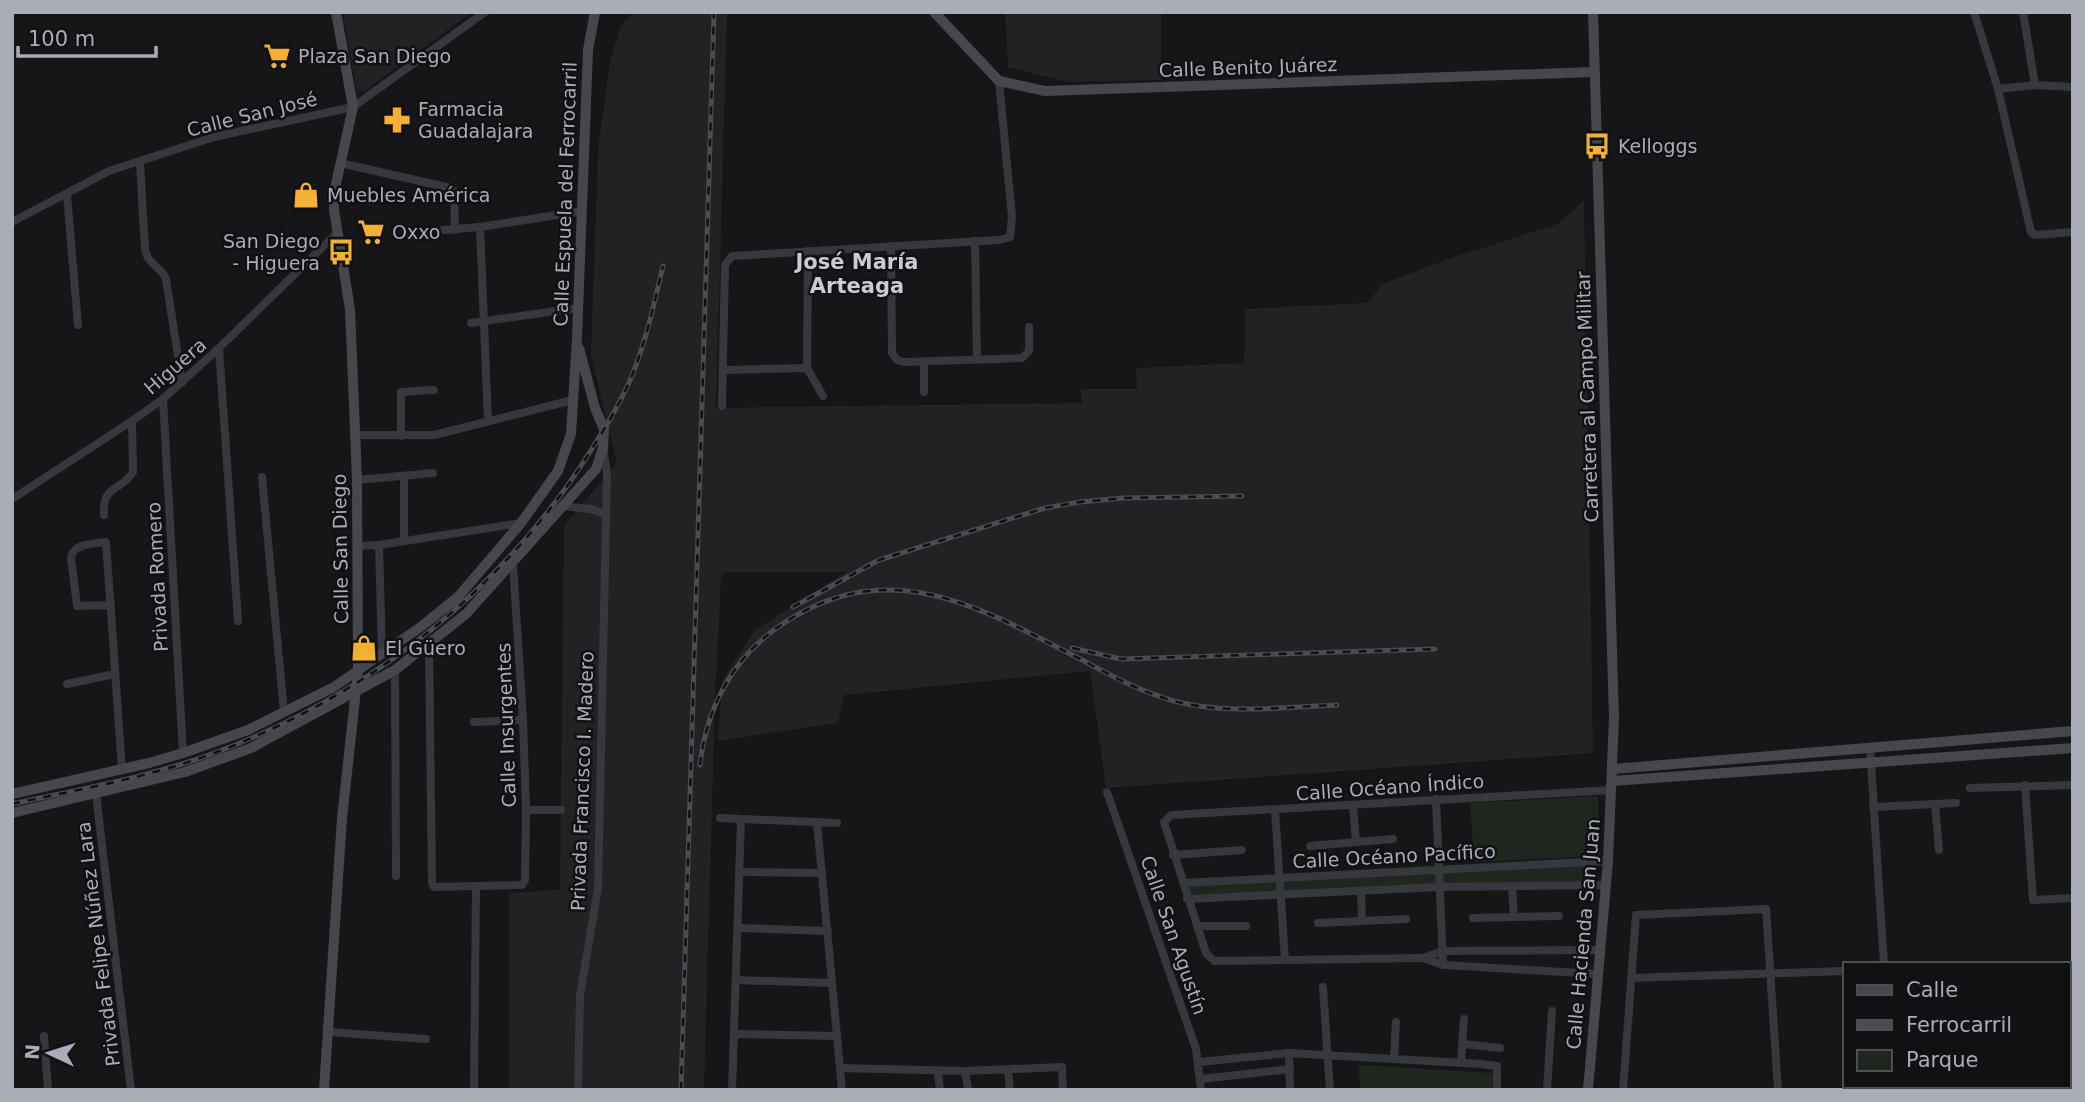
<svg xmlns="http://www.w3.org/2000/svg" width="2085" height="1102" viewBox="0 0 2085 1102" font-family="'DejaVu Sans',sans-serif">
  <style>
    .built { fill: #222225 }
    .green { fill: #1e261f }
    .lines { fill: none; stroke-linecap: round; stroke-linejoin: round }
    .street { stroke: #37383d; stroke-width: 8 }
    .secondary { stroke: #45474d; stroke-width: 10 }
    .rail-casing { stroke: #4a4c52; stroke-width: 5 }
    .rail { stroke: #111113; stroke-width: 2.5; stroke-dasharray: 8; stroke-linecap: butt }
    .labels { text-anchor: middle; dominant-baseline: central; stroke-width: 5; stroke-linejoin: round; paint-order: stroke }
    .poi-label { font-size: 19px; fill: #a8adb8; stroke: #111113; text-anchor: start }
    .street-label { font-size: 19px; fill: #a8adb8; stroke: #111113 }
    .neighbourhood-label { font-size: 21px; font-weight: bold; fill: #c9ccd4; stroke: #111113 }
  </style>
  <rect width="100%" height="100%" fill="#161618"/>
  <g class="built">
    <path d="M343,12h129l-107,79 -9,-2z"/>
    <path d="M634,12h93l-11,396 366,-5 -1,-14h56l-1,-21 108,-5 1,-54 123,-6 14,-19 69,-26 107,-34 26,-24 9,553 -487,35 -16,-117 -246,24 -7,28 -119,18 4,-60 32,-50 92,-59h-121l-4,5 -6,120 -11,393h-195v-197l51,-3 4,-364 53,-63 -26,-107 7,-206 12,-89 11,-35z"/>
    <path d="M1005,12h156v68l-93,2 -60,-15z"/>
  </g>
  <g class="green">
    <path d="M1598,796l2,60 -126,6 -4,-59z"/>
    <path d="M1595,865v16l-406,14 -2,-8 253,-17z"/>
    <path d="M1359,1065l134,8v17h-133z"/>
  </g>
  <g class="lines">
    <g class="street">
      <path d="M1974,12l24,77 33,143 4,3 38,-3"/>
      <path d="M2023,12l12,73"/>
      <path d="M1998,89l37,-4 38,2"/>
      <path d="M140,162l5,88c4,16 16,16 21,29l16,103"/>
      <path d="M340,163l111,25 3,3 1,39"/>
      <path d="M67,195l11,130"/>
      <path d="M12,222l97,-51 105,-34 139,-30 132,-95"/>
      <path d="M480,227l8,194"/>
      <path d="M443,230l37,-3 102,-16"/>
      <path d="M975,241l2,118"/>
      <path d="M891,246l1,107 5,7 7,2 118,-4 7,-7v-24"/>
      <path d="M471,323l107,-15"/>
      <path d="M219,348l19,273"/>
      <path d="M924,361v31"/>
      <path d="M807,368l1,-117"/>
      <path d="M807,368l16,28"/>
      <path d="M724,370l83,-2"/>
      <path d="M163,399l20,354"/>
      <path d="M722,406l3,-141 7,-9 267,-16 11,-3 2,-20 -13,-136"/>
      <path d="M355,435h79l139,-35"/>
      <path d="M401,436v-44l33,-2"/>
      <path d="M262,477l22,235"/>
      <path d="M404,477v64"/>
      <path d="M357,480l76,-7"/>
      <path d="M12,499l120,-78 31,-22 56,-51 119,-116"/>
      <path d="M562,506l29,3 15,6"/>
      <path d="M104,515c-2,-31 16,-22 29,-43l-1,-51"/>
      <path d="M379,545l3,110"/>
      <path d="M358,546l21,-1 142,-22"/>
      <path d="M111,605l-34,1 -6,-48c2,-15 22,-14 35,-16l16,227"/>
      <path d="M429,645l3,238 2,4 88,-2 3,-5 1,-70 -3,-90 -10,-156"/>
      <path d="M395,670l1,206"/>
      <path d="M67,684l48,-10"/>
      <path d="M474,722l49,-2"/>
      <path d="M1870,748l14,216"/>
      <path d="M2025,785l8,115 40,-2"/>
      <path d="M1970,788l103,-3"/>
      <path d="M1107,792l89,257 5,41"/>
      <path d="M96,794l35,296"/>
      <path d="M1436,799l7,166"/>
      <path d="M1935,804l4,46"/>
      <path d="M1353,805l3,37"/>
      <path d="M1873,807l83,-4"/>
      <path d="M526,810h35"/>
      <path d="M1275,810l10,150"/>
      <path d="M720,818l117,5"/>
      <path d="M817,822l25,268"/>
      <path d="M1310,846l83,-7"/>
      <path d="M1173,855l69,-5"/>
      <path d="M739,872l83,1"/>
      <path d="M1183,883l425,-22"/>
      <path d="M1512,887l2,29"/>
      <path d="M1361,891l1,30"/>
      <path d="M1187,899l253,-12 166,-2"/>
      <path d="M1473,918l86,-2"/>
      <path d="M1318,923l88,-4"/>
      <path d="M1197,926h49"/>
      <path d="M738,928l90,3"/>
      <path d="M1423,958l20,-7 156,-1"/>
      <path d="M1598,974l-155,-9 -20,-7 -209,3 -8,-8 -42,-131 7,-7 441,-25"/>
      <path d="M1631,978l214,-7"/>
      <path d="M736,980l95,3"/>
      <path d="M1323,987l7,103"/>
      <path d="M328,1032l98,7"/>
      <path d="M734,1034l103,2"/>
      <path d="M44,1036l4,54"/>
      <path d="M1463,1044l37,4"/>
      <path d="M1289,1053l1,37"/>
      <path d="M1394,1058l2,-36"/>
      <path d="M1199,1062l90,-9 192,11 16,2v24"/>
      <path d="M1461,1062l3,-43"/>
      <path d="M840,1068l125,3 97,-4 1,23"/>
      <path d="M1008,1070l2,20"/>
      <path d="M938,1071l2,19"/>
      <path d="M965,1071l3,19"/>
      <path d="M1201,1079l89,-10"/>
      <path d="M1891,1086l1,4"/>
      <path d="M474,1090l2,-202"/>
      <path d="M578,1090l2,-95 18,-107 9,-414 -4,-26"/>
      <path d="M732,1090l9,-271"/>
      <path d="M1547,1090l5,-79"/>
      <path d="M1623,1090l13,-175 130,-6 12,181"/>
    </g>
    <g class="secondary">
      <path d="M934,12l65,69 46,10 549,-19"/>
      <path d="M1613,769l460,-38"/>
      <path d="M1612,781l461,-33"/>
      <path d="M12,794l137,-31 34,-10 65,-23 86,-43 88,-61 36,-29 63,-74 37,-52 13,-37 6,-96 11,-288 7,-38"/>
      <path d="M12,813l173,-41 66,-24 144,-78 71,-56 130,-145 7,-21 1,-19 -9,-21 -16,-60"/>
      <path d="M324,1090l18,-272 16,-146 -1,-192 -7,-171 -16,-99v-17l19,-86 -17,-95"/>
      <path d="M1588,1090l20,-229 6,-143 -21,-706"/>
    </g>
    <g class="rail-casing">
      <g id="rail">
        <path d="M793,607l86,-47 166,-52 35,-6 44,-4 118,-2"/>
        <path d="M1072,648l49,11 314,-10"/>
        <path d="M700,765c6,-55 31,-105 78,-138 110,-76 201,-20 304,33 30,16 59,32 92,41 52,14 110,6 163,4"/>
        <path d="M12,804c69,-15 139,-27 205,-52 154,-58 289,-164 376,-305 14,-22 28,-45 38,-69 15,-36 23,-74 32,-112"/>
        <path d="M681,1090l33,-1078"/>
      </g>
    </g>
    <use href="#rail" class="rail"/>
  </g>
  <defs>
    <g id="supermarket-bare" transform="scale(2.1)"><path d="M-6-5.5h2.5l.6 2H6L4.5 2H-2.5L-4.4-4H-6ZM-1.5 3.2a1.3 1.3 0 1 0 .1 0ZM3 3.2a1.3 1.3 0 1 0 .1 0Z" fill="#f2b134" stroke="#111113" stroke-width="2.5" paint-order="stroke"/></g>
    <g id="pharmacy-bare" transform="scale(2.1)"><path d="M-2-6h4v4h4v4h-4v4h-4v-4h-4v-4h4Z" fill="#f2b134" stroke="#111113" stroke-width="2.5" paint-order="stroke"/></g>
    <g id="bus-bare" transform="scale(2.1)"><path d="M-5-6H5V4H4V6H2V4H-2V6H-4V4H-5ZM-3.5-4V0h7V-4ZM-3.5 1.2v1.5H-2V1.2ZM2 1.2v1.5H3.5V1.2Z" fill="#f2b134" stroke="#111113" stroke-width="2.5" paint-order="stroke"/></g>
    <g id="shop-bare" transform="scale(2.1)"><path d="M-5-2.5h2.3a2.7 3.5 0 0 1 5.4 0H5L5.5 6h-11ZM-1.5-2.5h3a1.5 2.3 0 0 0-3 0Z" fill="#f2b134" stroke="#111113" stroke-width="2.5" paint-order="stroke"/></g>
  </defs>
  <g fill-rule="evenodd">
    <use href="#supermarket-bare" x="277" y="56"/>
    <use href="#pharmacy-bare" x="397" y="120"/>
    <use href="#bus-bare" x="1597" y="146"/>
    <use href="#shop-bare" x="306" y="195"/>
    <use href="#supermarket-bare" x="371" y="232"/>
    <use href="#bus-bare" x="341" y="252"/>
    <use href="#shop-bare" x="364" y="648"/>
  </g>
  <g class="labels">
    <g class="poi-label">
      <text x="298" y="56">Plaza San Diego</text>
      <text x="418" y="109">Farmacia<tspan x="418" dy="22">Guadalajara</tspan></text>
      <text x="1618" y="146">Kelloggs</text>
      <text x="327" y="195">Muebles América</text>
      <text x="392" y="232">Oxxo</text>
      <text x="320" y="241" text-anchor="end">San Diego<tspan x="320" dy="22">- Higuera</tspan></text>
      <text x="385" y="648">El Güero</text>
    </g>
    <g class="street-label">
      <text transform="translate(1248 67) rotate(-2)">Calle Benito Juárez</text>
      <text transform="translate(252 114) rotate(-14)">Calle San José</text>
      <text transform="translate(565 194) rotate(-88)">Calle Espuela del Ferrocarril</text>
      <text transform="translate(175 366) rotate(-41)">Higuera</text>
      <text transform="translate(1587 397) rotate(-92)">Carretera al Campo Militar</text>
      <text transform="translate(340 549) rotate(-91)">Calle San Diego</text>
      <text transform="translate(157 577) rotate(-93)">Privada Romero</text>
      <text transform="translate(506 725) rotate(-92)">Calle Insurgentes</text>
      <text transform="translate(582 781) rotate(-88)">Privada Francisco I. Madero</text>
      <text transform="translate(1390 787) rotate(-4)">Calle Océano Índico</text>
      <text transform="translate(1394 856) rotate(-3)">Calle Océano Pacífico</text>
      <text transform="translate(1583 934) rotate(-85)">Calle Hacienda San Juan</text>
      <text transform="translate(1174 935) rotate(71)">Calle San Agustín</text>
      <text transform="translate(98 944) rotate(-97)">Privada Felipe Núñez Lara</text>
    </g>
    <g class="neighbourhood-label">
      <text x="857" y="262">José María<tspan x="857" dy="24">Arteaga</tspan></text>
    </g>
  </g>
  <rect width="2085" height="1102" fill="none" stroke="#a8adb8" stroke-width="28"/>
  <rect x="1843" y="962" width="228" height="126" fill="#111113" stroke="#4d4f55" stroke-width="2"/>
  <rect x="1857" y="985" width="35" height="10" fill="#45474d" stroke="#4d4f55" stroke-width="2"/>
  <text x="1906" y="997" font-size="21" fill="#a8adb8">Calle</text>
  <rect x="1857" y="1020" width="35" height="10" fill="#4a4c52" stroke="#4d4f55" stroke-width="2"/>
  <text x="1906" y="1032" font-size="21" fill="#a8adb8">Ferrocarril</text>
  <rect x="1857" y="1050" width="35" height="21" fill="#1e261f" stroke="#4d4f55" stroke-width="2"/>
  <text x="1906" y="1067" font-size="21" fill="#a8adb8">Parque</text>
  <g transform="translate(49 1053) rotate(274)" stroke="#111113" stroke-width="5" paint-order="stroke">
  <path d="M0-5L12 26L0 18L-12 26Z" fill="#a8adb8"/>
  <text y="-10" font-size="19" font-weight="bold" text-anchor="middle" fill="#a8adb8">N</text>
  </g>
  <path d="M18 46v10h138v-10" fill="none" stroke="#a8adb8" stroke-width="3.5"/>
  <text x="28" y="46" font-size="21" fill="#a8adb8" stroke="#111113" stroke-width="5" paint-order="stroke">100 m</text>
</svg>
